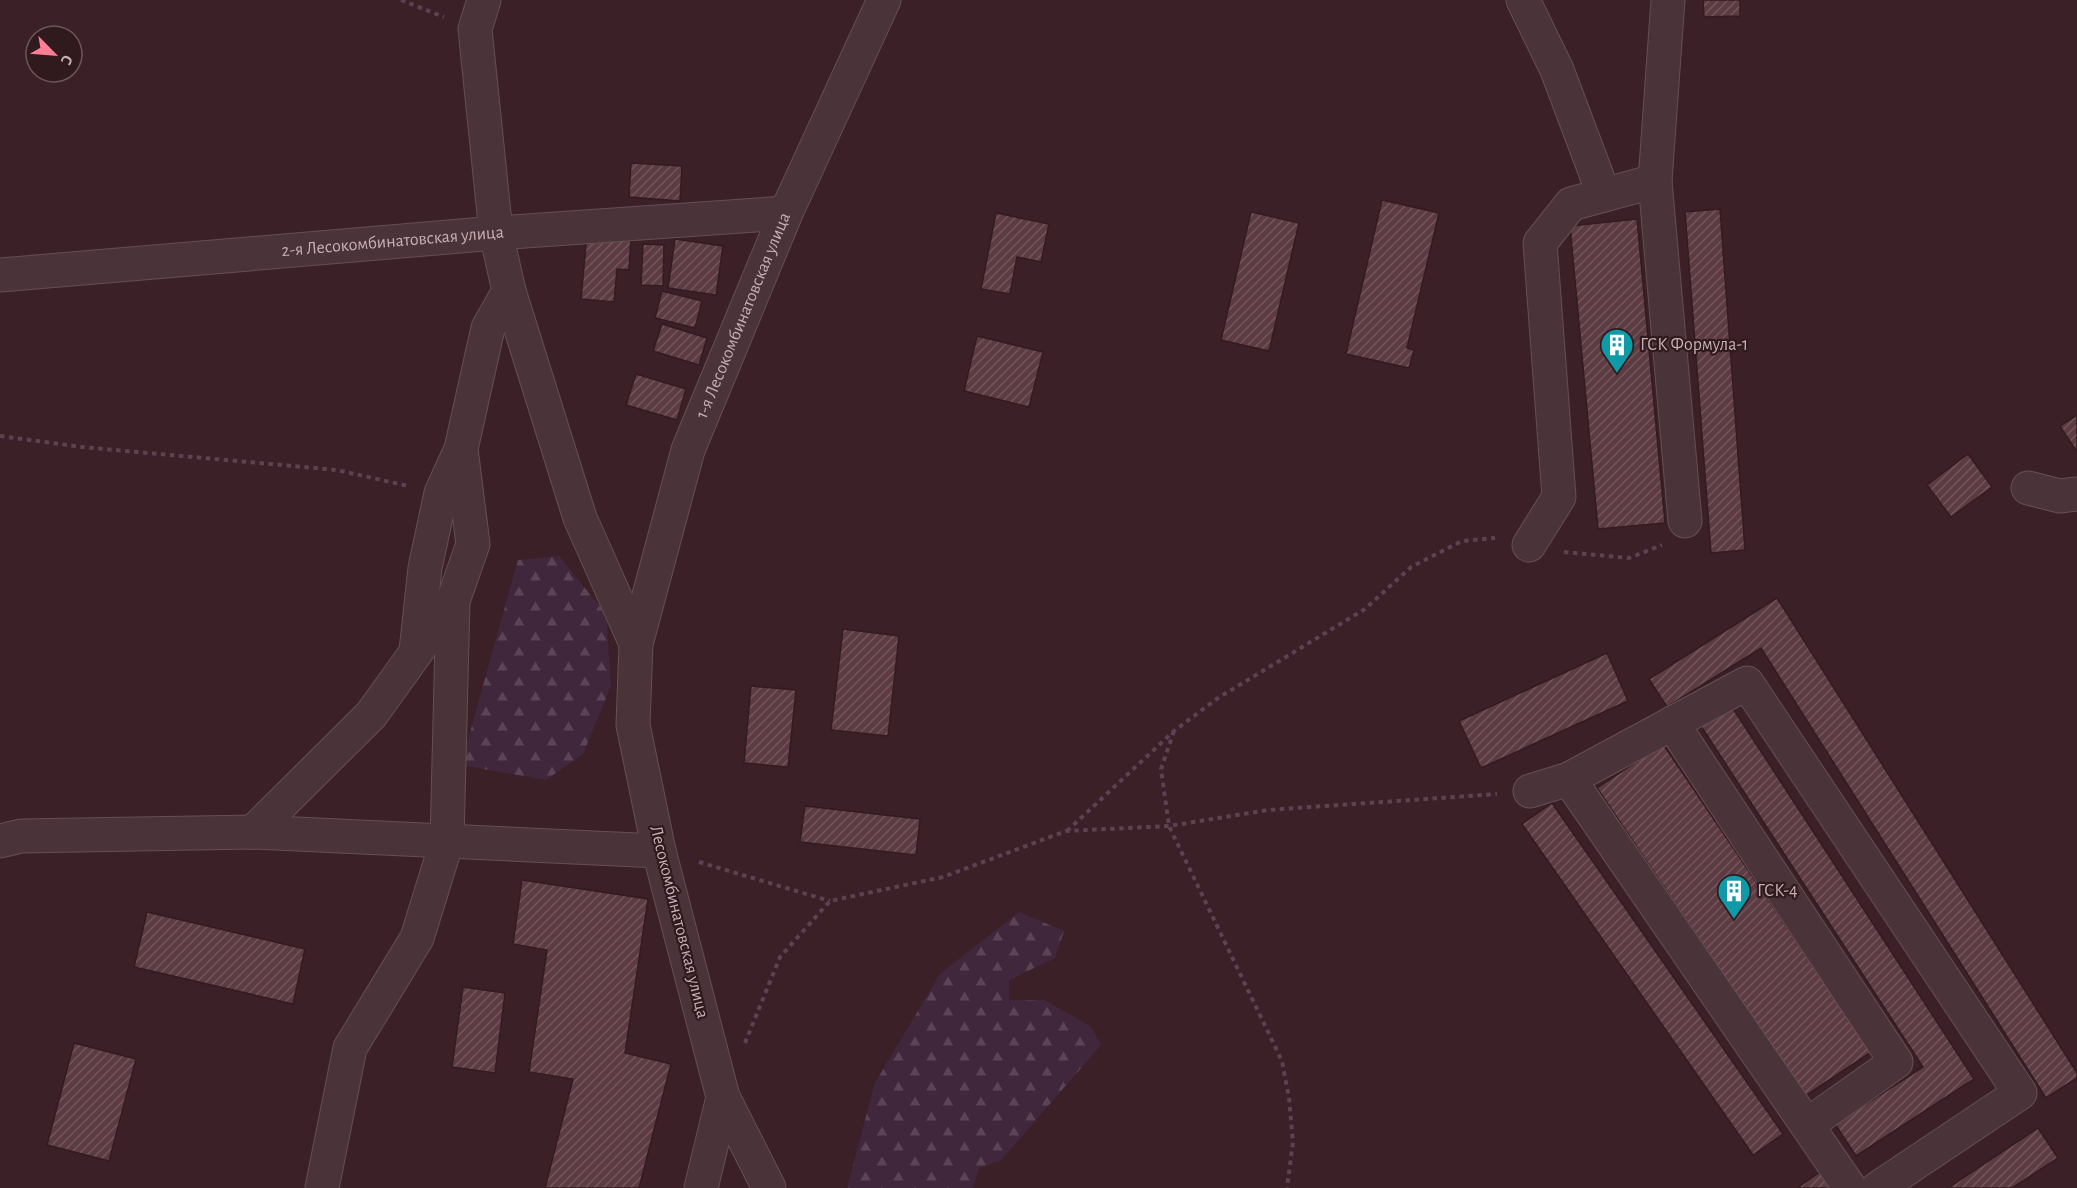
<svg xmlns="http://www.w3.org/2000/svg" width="2077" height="1188" viewBox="0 0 2077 1188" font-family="'Alegreya Sans',sans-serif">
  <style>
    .forest { fill: url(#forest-firs) }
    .building { fill: url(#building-hatch); stroke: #321c20; stroke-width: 1.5 }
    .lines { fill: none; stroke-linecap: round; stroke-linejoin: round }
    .minor-casing { stroke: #664f54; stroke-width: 35 }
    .path { stroke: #5c4253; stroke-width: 4; stroke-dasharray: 4.5 4.5; stroke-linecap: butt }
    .minor { stroke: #4b3439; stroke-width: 33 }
    .labels { text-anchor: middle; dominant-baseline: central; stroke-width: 4.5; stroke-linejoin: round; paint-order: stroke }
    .street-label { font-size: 18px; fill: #c8afb4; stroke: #301a1e }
    .poi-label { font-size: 18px; fill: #c8afb4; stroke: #301a1e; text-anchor: start }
  </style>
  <defs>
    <pattern id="forest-firs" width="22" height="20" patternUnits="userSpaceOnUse" patternTransform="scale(1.5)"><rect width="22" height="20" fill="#41273c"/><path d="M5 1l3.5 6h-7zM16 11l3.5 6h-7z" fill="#5b4456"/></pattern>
    <pattern id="building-hatch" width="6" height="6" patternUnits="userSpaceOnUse" patternTransform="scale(1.5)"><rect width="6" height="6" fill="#5c3c42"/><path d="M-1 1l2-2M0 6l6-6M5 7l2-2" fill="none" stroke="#72565b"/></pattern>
  </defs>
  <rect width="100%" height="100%" fill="#3b2027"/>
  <g class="forest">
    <path d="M559,556l47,58 5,72 -28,68 -37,26 -85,-15 57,-205z"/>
    <path d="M1019,912l45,19 -9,27 -46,22v20h35l46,26 11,19 -100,115 -22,8 -6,20h-126l28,-105 65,-109z"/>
  </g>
  <g class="building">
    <path d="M1703,0h37v16l-36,1z"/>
    <path d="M631,163l51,3 -2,35 -51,-4z"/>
    <path d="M1382,200l57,13 -32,135 7,2 -5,18 -63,-14z"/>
    <path d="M1720,209l25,341 -34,3 -26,-341z"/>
    <path d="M1251,212l48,11 -30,128 -48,-11z"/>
    <path d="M996,213l53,11 -8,38 -24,-5 -7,37 -29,-5z"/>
    <path d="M1637,219l28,304 -67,6 -28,-303z"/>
    <path d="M587,234l44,4 -2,32 -12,-1 -3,33 -33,-3z"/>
    <path d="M675,239l48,7 -7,49 -48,-7z"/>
    <path d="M643,244l21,1 -1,41 -22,-1z"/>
    <path d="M662,291l40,10 -7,27 -40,-10z"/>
    <path d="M662,324l45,14 -8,27 -46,-14z"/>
    <path d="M977,336l66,16 -14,55 -65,-16z"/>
    <path d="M636,374l50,15 -9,31 -51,-15z"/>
    <path d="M2077,415v37l-17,-26z"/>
    <path d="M1968,454l24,33 -41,30 -24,-32z"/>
    <path d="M1777,598l300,475v5l-31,20 -285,-450 -94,59 -18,-28z"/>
    <path d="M843,629l56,7 -11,100 -57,-6z"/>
    <path d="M1607,653l21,48 -147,67 -22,-47z"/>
    <path d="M751,686l45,4 -8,77 -44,-4z"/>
    <path d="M1732,707l242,372 -118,77 -21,-32 88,-57 -222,-341z"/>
    <path d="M1663,744l208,308 -66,44 -208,-308z"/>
    <path d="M1552,803l231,331 -30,21 -231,-331z"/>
    <path d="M805,806l115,13 -4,36 -116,-13z"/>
    <path d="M522,880l126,19 -23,154 46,11 -32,124h-94l28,-109 -44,-7 18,-122 -34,-6z"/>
    <path d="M147,912l158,37 -12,55 -159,-37z"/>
    <path d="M463,987l42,6 -10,80 -43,-6z"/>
    <path d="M74,1043l62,16 -27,102 -62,-16z"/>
    <path d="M2038,1128l20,30 -46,30h-64z"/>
    <path d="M1820,1172l11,16h-34z"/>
  </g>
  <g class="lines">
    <g class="minor-casing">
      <g id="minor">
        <path d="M484,0l-9,29 21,204 13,58 71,227 56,126"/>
        <path d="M1523,0l34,70 47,125"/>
        <path d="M1668,0l-13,181 30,340"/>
        <path id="s1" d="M0,275l496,-42 290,-20"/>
        <path d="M2028,488l32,8 17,-2"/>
        <path d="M1529,545l30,-48 -19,-254 31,-39 84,-23"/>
        <path d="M416,651l9,-83 16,-75 20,-44"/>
        <path d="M1672,723l224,339 -89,63"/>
        <path d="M1569,779l281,409"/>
        <path d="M1530,791l39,-12 178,-96 273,410 -142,95"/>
        <path d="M253,832l118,-117 82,-114 20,-57 -12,-95 27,-121 21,-37"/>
        <path d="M0,841l21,-5 232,-4 406,19"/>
        <path d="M322,1188l28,-140 67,-110 30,-97 6,-240"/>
        <path d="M701,1188l22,-91"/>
        <path id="s2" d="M769,1188l-46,-91 -64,-246 -26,-126 3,-81 52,-194 98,-237 98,-213"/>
      </g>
    </g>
    <g class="path">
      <path d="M401,0l43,17"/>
      <path d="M0,436l82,11 255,23 71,16"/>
      <path d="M1564,552l65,6 33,-13"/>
      <path d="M1174,731l-13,38 8,57 113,235 7,37 4,44 -6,46"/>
      <path d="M1067,831l107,-100 44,-33 147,-89 46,-42 51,-26 33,-3"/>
      <path d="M699,862l131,39"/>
      <path d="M745,1043l35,-86 50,-56 113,-24 123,-46 103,-5 99,-16 229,-16"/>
    </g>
    <use href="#minor" class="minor"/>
  </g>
  <defs>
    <g id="building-pin" transform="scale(1.725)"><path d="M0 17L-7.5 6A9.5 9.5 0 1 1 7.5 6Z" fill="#0f9aa8" stroke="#301a1e"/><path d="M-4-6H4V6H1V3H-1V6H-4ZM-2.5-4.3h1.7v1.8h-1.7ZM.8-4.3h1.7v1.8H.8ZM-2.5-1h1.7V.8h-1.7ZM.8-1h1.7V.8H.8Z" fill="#fff"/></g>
  </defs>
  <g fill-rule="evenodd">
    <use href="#building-pin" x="1617" y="345"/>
    <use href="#building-pin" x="1734" y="891"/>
  </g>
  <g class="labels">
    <g class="street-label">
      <text stroke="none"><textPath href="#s1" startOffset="394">2-я Лесокомбинатовская улица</textPath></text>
      <text stroke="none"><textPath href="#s2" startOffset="912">1-я Лесокомбинатовская улица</textPath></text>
      <text transform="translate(679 922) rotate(76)">Лесокомбинатовская улица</text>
    </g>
    <g class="poi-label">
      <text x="1640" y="345">ГСК Формула-1</text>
      <text x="1757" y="891">ГСК-4</text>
    </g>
  </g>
  <g transform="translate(54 54) rotate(115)"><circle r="28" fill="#301a1e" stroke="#6d565a" stroke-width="1.5"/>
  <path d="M0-4.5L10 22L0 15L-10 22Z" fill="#fe7e96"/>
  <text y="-9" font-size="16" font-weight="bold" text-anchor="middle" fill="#c8afb4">С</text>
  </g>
</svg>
